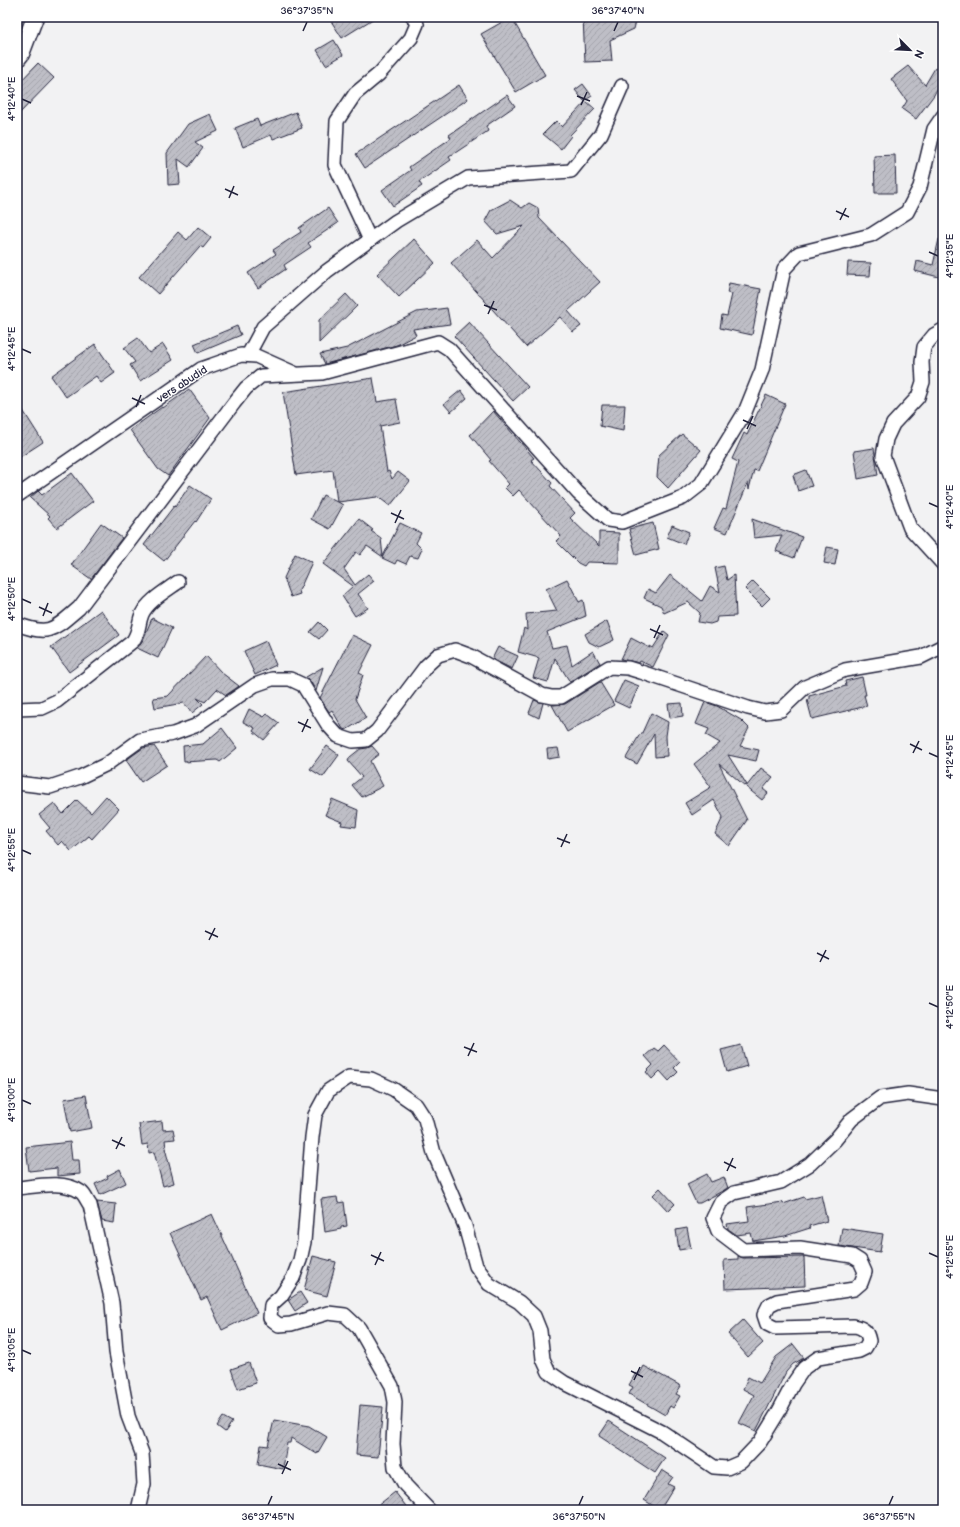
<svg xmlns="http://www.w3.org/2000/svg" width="960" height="1527" viewBox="0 0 960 1527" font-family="'Balsamiq Sans',sans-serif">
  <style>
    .building { fill: url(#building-hatch); stroke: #22223b }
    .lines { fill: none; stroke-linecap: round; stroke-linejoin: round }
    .minor-casing { stroke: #22223b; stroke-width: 16 }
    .major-casing { stroke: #22223b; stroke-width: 19 }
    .minor { stroke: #fff; stroke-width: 13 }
    .major { stroke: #fff; stroke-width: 16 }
    .ticks { fill: none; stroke: #22223b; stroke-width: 1.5 }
    .labels { text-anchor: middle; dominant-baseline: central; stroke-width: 3; stroke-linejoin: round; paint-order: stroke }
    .street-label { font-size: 11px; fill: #22223b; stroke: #fff }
    .neatline { fill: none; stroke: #22223b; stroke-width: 1.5 }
    .ticks-label { font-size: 10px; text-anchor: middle; fill: #22223b }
  </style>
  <defs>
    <pattern id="building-hatch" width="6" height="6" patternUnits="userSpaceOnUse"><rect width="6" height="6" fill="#bebec6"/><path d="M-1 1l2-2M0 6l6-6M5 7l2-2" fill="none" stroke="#a3a3ab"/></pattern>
  </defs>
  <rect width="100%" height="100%" fill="#f2f2f3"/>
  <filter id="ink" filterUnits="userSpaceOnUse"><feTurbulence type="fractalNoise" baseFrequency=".025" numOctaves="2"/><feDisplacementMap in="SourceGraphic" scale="8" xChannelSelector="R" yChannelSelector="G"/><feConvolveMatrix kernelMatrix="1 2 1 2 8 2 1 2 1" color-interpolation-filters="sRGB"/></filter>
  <g filter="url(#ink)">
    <g class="building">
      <path d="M338,17h38l-34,21 -11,-17z"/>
      <path d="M511,17l34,58 -29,17 -35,-58z"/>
      <path d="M583,17h54l-3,12 -24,11 2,21 -27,1z"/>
      <path d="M334,40l9,15 -17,10 -9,-15z"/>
      <path d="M38,63l16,15 -37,38v-31z"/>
      <path d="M908,66l17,19 10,-17 8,4v6l-9,17 -18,24 -14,-10 5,-8 -16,-22z"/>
      <path d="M583,84l9,12 -8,5 -9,-11z"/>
      <path d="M459,85l9,14 -103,69 -9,-14z"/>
      <path d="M507,95l8,11 -29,20 2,5 -39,26 2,3 -32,22 3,4 -29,20 -11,-16 29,-20 -2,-3 42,-29 -2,-3z"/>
      <path d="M586,101l9,8 -25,26 1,1 -10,13 -18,-15 13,-13 6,6z"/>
      <path d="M296,112l6,16 -29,11 -2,-4 -28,12 -8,-19 22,-9 3,7z"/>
      <path d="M210,114l8,17 -23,11 8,6 -14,19 -11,-8 2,25 -12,1 -1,-32 21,-29z"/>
      <path d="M895,155l1,38h-21l-1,-37z"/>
      <path d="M510,200l12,8 7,-5 9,5 1,10 61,64 -32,29 13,15 -8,6 -13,-15 -34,30 -75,-84 26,-23 16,18 31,-32 -27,8 -12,-13 6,-11z"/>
      <path d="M328,208l10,15 -30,20 3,4 -27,18 2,4 -28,19 -10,-15 28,-19 -3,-4 28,-18 -2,-4z"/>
      <path d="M198,227l13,11 -8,10 -3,-2 -42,48 -19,-17 39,-45 9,8z"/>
      <path d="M414,239l21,24 -36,34 -22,-23z"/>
      <path d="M939,239h4v39l-28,-7 2,-10 16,4z"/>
      <path d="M848,262l23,1 -1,13 -23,-1z"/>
      <path d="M729,283l32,6 -9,46 -32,-7 2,-13 5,1 5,-22 -5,-1z"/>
      <path d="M346,294l11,12 -38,37v-23z"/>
      <path d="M447,308l3,16 -37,5 3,6 -19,10 -72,19 -5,-10 27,-6 70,-36z"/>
      <path d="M469,322l59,65 -15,14 -59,-65z"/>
      <path d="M237,326l4,9 -43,18 -4,-9z"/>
      <path d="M138,338l11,15 14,-9 10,16 -33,21 -10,-16 5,-3 -11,-14z"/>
      <path d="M95,344l20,29 -14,10 -5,-7 -30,21 -15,-21z"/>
      <path d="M373,378l4,24 19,-3 4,23 -20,4 7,46 2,-1 3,8 6,-7 12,9 -20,25 -13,-10v1l-39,5 5,3 -13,24 -19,-10 12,-24 14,7 -4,-32 -37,5 -13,-83z"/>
      <path d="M189,389l21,29 -42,58 -10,-7 -28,-39 32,-23 1,1z"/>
      <path d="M461,390l6,8 -16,14 -7,-8z"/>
      <path d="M766,395l19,9 -28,67 -3,-1 -5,19 -1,-6 -21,50 -13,-5 9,-20 3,1 12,-47 -6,-3 12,-26 3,2z"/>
      <path d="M17,401l26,41 -26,17z"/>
      <path d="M602,405h23l-2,26 -23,-5z"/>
      <path d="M493,411l41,47 -3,2 21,23 -2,3 25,27 -5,5 29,28v-14l20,1v30l-32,-1 -3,4 -6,-3 -22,-22 5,-5 -42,-46 -6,6 -8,-8 4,-4 -20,-23 2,-1 -21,-25z"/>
      <path d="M682,434l19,16 -33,38 -11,-11 2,-22z"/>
      <path d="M874,448l4,27 -20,4 -4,-28z"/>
      <path d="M806,470l6,16 -14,5 -5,-16z"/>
      <path d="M72,473l21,28 -36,27 -9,-10 2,-2 -20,-18 8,-7 4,4z"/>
      <path d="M190,485l21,14 -15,23 -1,-1 -31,40 -20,-16 30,-39 1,1z"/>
      <path d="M359,519l14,11 -2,1 10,7 2,19 -16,-11 -7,9 -4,-3 -12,17 11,16 13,-11 6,7 -16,13 10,14 -13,8 -13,-20 11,-10 -30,-22z"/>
      <path d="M752,519l50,18 -8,21 -18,-7 6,-16 -28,3z"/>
      <path d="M101,523l21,15 -31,41 -20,-14z"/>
      <path d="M400,523l21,10 -5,10 6,6 -4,9 -8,-2 -4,8 -9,-4 -2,4 -13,-6z"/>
      <path d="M653,523l6,26 -23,6 -7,-26z"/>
      <path d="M672,525l17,7 -5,12 -17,-7z"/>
      <path d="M827,547l11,2 -3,16 -11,-2z"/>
      <path d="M295,554l17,8 -13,29 1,3 -9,3 -7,-19z"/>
      <path d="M724,566l3,14 7,-5 2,41 -19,1 -1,5 -6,2 -12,-2 2,-9 -12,-11 -24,11 -3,-7 -17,-8 4,-9 8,4 14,-18 32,26 8,-15 10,6 -5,-24z"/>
      <path d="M567,579l12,23 4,-2 3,16 -39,16 5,16 15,-3 5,20 21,-14 7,12 -30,19 -15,-24 -7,24 -15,-4 6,-20 -21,-6 6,-24 3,2 -1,-16 31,-3 -11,-22z"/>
      <path d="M753,581l17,17 -8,8 -17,-17z"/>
      <path d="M101,610l18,25 -50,37 -18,-25z"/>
      <path d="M152,618l20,10 -14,30 -21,-10 6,-8z"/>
      <path d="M607,621l7,19 -15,7 -10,-5 -4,-8z"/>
      <path d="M319,622l8,8 -8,9 -9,-7z"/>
      <path d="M664,631l5,4 -16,32 -13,-6 -1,2 -18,-4 10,-21 19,10v-2l3,2z"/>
      <path d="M352,635l21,10 -14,28 4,2 -8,24 11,19 -20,12 -3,-1 -11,-19 -3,2 -9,-14z"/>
      <path d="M266,641l10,24 -21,10 -11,-24z"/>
      <path d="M498,647l20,9 -6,13 -20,-10z"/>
      <path d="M206,656l16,17 17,13 -1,1 -12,8 -9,-6 -12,13 -8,-4 6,6 -11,9 -8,-10 -29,5 -2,-10 15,-2z"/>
      <path d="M323,667l-7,24 -6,-10 -4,-4z"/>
      <path d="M862,677l4,18h-2l3,11 -55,13 -5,-19 2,-1v-3l37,-10 -1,-5z"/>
      <path d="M624,680l15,6 -10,22 -15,-7z"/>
      <path d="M600,682l14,23 -47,27 -15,-27 13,-1z"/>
      <path d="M534,700l9,3 -4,15 -10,-5z"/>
      <path d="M705,702l12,4 24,14 8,8 -9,18 19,4 -3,11 -28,-6 19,30 -2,1 -26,-22 28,56 -18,26 -14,-12 8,-17 -9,-17 -22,15 -7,-12 26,-16 -17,-23 26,-21 -14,-8 3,-6 -13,-5z"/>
      <path d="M682,703l1,13 -13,2 -2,-14z"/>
      <path d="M249,709l15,8 3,-3 12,9 -15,17 -11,-9 2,-3 -12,-6z"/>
      <path d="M651,713l17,9 -2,14 1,20 -12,1 -1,-23 -17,30 -11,-6 14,-24 1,1z"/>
      <path d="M222,728l15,20 -17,14 -3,-2 -33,2 -1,-16 20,-2z"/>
      <path d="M154,746l13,19 -26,17 -15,-22 17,-12z"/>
      <path d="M327,746l12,9 -16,22 -13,-8z"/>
      <path d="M372,746l7,8 -9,7 13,25 -21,11 -10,-12 10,-8 -14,-16 2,-4 10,-8 7,-1z"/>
      <path d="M558,748l2,9 -12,2 -1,-10z"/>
      <path d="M761,768l12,9 -10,12 5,4 -6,7 -16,-13z"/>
      <path d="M106,796l13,13 -27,30 -3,-3 -18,15 -9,-10 -4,4 -12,-14 4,-3 -11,-13 15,-12 9,11 14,-14 14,13z"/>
      <path d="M332,799l26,11 -2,17 -15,-2 1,-3 -17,-7z"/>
      <path d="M664,1045l16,17 -6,6 4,4 -9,9 -9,-10 -8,8 -6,-7 7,-7 -8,-9 9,-8 4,3z"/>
      <path d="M741,1045l6,21 -20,6 -6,-22z"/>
      <path d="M86,1095l6,33 -22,4 -6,-33z"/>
      <path d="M162,1121l1,9 10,-1 2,10 -10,1 1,8h-1l9,35 -11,3 -9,-34 -5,1 -1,-9 -6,1 -3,-21z"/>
      <path d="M70,1142l2,18h7l1,14 -23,2v-8l-28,3 -3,-24z"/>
      <path d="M120,1169l6,14 -26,12 -5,-11 13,-6 -1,-2z"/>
      <path d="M707,1174l4,8 13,-5 4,11 -28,15h-4l-9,-19z"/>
      <path d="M660,1188l15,16 -7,7 -15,-16z"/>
      <path d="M821,1195l6,26 -18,5 1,2 -25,8 -32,5 -2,-8 -14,2 -9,-6 -1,-5 22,-3 -2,-14 36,-5v2l21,-7 1,2z"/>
      <path d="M337,1197l1,6 6,-1 3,24 -6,1v2l-16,3 -4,-33z"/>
      <path d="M97,1202l19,2 -2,19 -12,-2z"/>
      <path d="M212,1214l45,99 -35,17 -15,-33 -6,3 -31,-67z"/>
      <path d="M687,1228l4,20 -12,2 -3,-20z"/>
      <path d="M842,1228l41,6 -3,18 -41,-6z"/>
      <path d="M313,1256l23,6 -9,34 -23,-6z"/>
      <path d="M738,1256l5,2 61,-1 1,29 -80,3 -1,-29 14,-1z"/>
      <path d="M300,1292l7,11 -12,8 -7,-11z"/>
      <path d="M743,1320l20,23 -15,14 -20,-23z"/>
      <path d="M793,1344l11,14 -11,6 -7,8 -30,59 -17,-8 15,-28 -11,-6 5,-12 12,6 16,-26z"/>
      <path d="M249,1363l7,20 -18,6 -7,-20z"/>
      <path d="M644,1366l37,20 -5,8 4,2 -7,12 -3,-2 -5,9 -36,-21 4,-7 -4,-2 7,-12 3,2z"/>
      <path d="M360,1405l23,2 -5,50 -22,-2z"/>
      <path d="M223,1417l9,5 -7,10 -8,-6z"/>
      <path d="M274,1420l35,6 18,11 -10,17 -26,-16 -1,5h-3l-4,26 -25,-5 3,-19 7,1z"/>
      <path d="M609,1421l56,37 -10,15 -56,-37z"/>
      <path d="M662,1470l11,7 -5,7 6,3 -14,23 -16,-10z"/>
      <path d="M395,1492l14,18h-37z"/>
    </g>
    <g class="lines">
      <g class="minor-casing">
        <g id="minor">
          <path d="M370,240l-35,-75 2,-44 18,-27 24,-20 32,-36 6,-14 -4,-7"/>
          <path d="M943,330l-9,5 -10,12 -2,15 1,20 -5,15 -25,27 -7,15 -3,17 27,72 33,36"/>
          <path d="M248,355l15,-28 64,-56 69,-50 72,-43 103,-7 30,-37 21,-48"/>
          <path d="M17,496l184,-127 40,-14 15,1 38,17"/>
          <path d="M17,624c33,13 37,5 62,-16l155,-205 12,-15 15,-12 61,-3 116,-31 11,7 129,144 30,27 14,2 61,-24 18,-14 44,-72 17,-42 22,-101 15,-16 72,-18 36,-23 13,-25 14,-58 9,-13"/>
          <path d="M17,709l25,-1 15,-7 76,-60c7,-11 5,-17 9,-27 7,-14 24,-23 36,-32"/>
          <path d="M17,783l33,4 30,-10 27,-13 33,-24 33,-6 22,-8 60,-41 17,-6h18l13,6 25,40 10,11 15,5 13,-1 11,-9 49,-65 12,-11 17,-5 16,6 71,39 10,2h9l48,-30 19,1 13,4 107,36 17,4 16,-2 24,-23 40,-17 76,-13 22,-11"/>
          <path d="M17,1188c20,-2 47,-8 64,4 4,3 6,9 9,13l22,98 4,49 12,64 14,37 2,31 -6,26"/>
          <path d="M429,1510l-24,-25 -10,-18 -2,-23 2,-42 -3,-16 -33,-58 -14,-13 -17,-2 -37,11 -12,1 -9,-7 1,-13 10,-9 12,-18 7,-18 4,-18 8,-105 3,-22 13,-24 21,-14 22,2 22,10 23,16 9,14 9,34 31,73 11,40 13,18 30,18 15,14 6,15 3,28 6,13 16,11 97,49 52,35 13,1 14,-6 19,-20 19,-31 14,-27 11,-16 14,-10 41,-7 6,-3 4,-7c-2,-10 -5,-13 -15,-15l-79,2 -8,-4 -3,-9 5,-10 8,-4 77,-12 7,-6 4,-11 -5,-11 -8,-5 -52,-8 -57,2 -25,-19 -5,-13 8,-16 13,-9 47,-11 29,-18 25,-24 17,-21 28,-21 28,-4 35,5"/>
        </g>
      </g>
      <g class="major-casing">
        <path id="major" d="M17,59l4,-5 14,-37"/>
      </g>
      <use href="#minor" class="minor"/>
      <use href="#major" class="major"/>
    </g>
  </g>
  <path class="ticks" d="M303,31l4,-9M614,31l4,-9M577,96l13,5M22,99l9,4M581,105l6,-13M225,189l13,6M229,198l5,-12M836,211l13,6M840,220l6,-12M929,252l9,4M484,305l13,5M488,314l6,-13M22,349l9,4M132,398l13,6M136,407l5,-12M743,420l13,6M747,429l6,-13M929,503l9,4M391,513l13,6M395,523l6,-13M22,599l9,4M39,607l13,6M43,616l5,-13M650,629l13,6M654,638l6,-13M298,722l13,6M302,732l6,-13M910,744l12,6M913,753l6,-12M929,753l9,4M557,838l13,5M561,847l6,-13M22,850l9,4M205,931l13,6M209,940l6,-12M817,953l12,6M820,962l6,-12M929,1003l9,4M464,1047l13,5M468,1056l6,-13M22,1100l9,4M112,1140l13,6M116,1149l6,-12M724,1162l12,6M727,1171l6,-13M929,1253l9,4M371,1255l13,6M375,1265l6,-13M22,1350l9,4M631,1371l12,6M634,1380l6,-13M278,1464l13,6M282,1474l6,-13M268,1505l4,-9M579,1505l4,-9M889,1505l4,-9"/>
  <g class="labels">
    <g class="street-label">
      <text transform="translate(182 384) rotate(-33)">vers abudid</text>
    </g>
  </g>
  <rect width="960" height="1527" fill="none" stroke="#fff" stroke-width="44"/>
  <g transform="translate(910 50) rotate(114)" stroke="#ffffff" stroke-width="3" paint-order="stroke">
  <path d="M0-3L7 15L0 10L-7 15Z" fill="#22223b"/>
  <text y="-6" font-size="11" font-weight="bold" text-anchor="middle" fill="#22223b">N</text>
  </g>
  <rect x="22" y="22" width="916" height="1483" class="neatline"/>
  <g class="ticks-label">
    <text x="307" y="14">36°37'35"N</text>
    <text x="618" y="14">36°37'40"N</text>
    <text transform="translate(11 99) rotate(-90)" y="4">4°12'40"E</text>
    <text transform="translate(949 256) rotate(-90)" y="4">4°12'35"E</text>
    <text transform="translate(11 349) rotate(-90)" y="4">4°12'45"E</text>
    <text transform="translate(949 507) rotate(-90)" y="4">4°12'40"E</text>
    <text transform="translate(11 599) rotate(-90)" y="4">4°12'50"E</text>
    <text transform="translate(949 757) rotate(-90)" y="4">4°12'45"E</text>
    <text transform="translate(11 850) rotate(-90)" y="4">4°12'55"E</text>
    <text transform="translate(949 1007) rotate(-90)" y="4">4°12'50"E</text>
    <text transform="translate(11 1100) rotate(-90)" y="4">4°13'00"E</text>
    <text transform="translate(949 1257) rotate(-90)" y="4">4°12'55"E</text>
    <text transform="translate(11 1350) rotate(-90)" y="4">4°13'05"E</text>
    <text x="268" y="1520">36°37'45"N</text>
    <text x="579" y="1520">36°37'50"N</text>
    <text x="889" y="1520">36°37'55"N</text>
  </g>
</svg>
